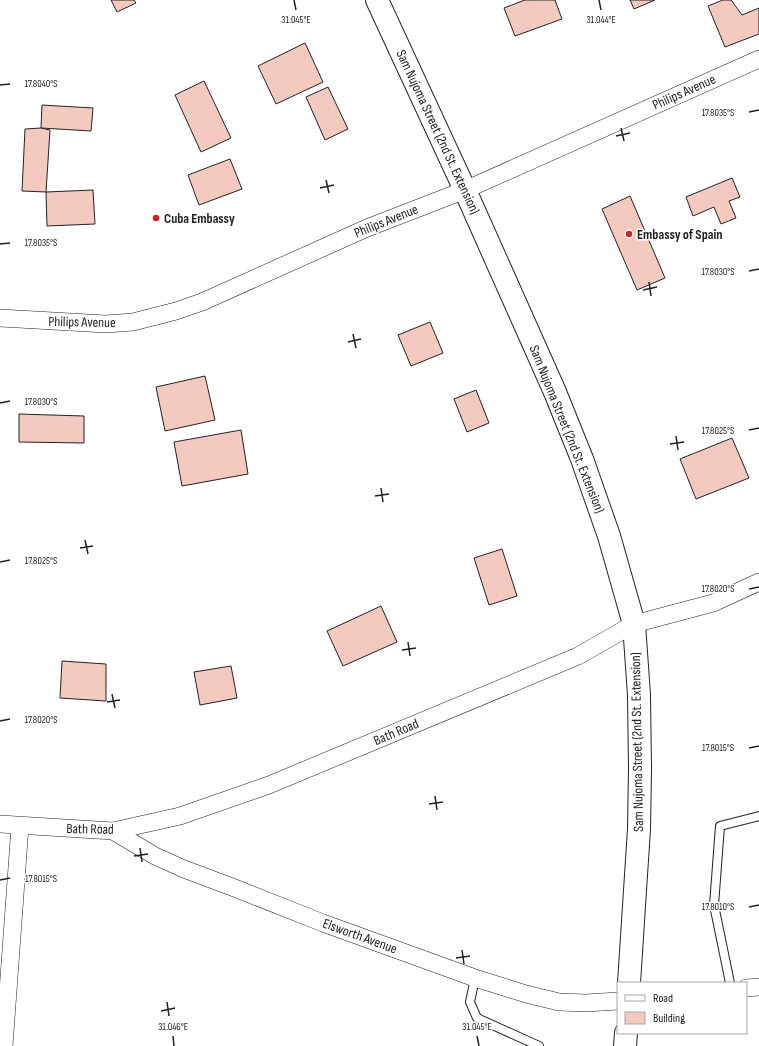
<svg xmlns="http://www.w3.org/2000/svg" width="759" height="1046" viewBox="0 0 759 1046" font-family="'Sofia Sans Condensed',sans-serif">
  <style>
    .building { fill: #f3c9c0; stroke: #222 }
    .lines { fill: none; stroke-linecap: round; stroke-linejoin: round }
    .service-casing { stroke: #222; stroke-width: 10 }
    .minor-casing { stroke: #222; stroke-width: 18 }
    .trunk-casing { stroke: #222; stroke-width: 24 }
    .service { stroke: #fff; stroke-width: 8 }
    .minor { stroke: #fff; stroke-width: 17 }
    .trunk { stroke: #fff; stroke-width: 22 }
    .ticks { fill: none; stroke: #222; stroke-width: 1.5 }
    .poi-dot { fill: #c62828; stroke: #fff; stroke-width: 1.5 }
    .labels { text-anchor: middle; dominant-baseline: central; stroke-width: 3; stroke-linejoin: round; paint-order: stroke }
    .street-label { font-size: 14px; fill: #222; stroke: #fff }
    .poi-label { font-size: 14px; font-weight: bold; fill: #222; stroke: #fff; text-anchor: start }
    .ticks-label { font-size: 10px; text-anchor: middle; fill: #222; stroke: #fff; stroke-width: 3; stroke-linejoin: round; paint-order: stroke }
  </style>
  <rect width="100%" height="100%" fill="#fff"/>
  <g class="building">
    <path d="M111,0h23l2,3 -19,9z"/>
    <path d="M525,0h30l7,19 -47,17 -11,-28z"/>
    <path d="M630,0h25l-21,9z"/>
    <path d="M723,0h8l11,15 17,-7v26l-34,13 -17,-41z"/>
    <path d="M305,43l18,39 -47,22 -18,-38z"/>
    <path d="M204,81l27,57 -30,14 -26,-57z"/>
    <path d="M328,87l20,42 -23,11 -19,-43z"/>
    <path d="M42,105l51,3 -2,23 -50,-3z"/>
    <path d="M41,128l9,2 -4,62 -24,-1 3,-62z"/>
    <path d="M230,159l12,30 -43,16 -11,-30z"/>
    <path d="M732,178l8,19 -11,4 7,17 -15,6 -7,-17 -21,9 -7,-19z"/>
    <path d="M93,190l2,34 -48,2 -1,-34z"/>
    <path d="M630,196l35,82 -28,12 -35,-81z"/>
    <path d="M430,322l13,31 -32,13 -13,-31z"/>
    <path d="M205,376l10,44 -50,11 -9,-44z"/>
    <path d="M476,390l13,33 -22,9 -13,-33z"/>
    <path d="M19,414l65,2v27l-65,-1z"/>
    <path d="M241,430l7,44 -66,12 -8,-44z"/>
    <path d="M732,438l17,40 -53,21 -16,-40z"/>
    <path d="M502,549l15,47 -28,9 -15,-47z"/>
    <path d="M381,606l16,36 -54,24 -16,-35z"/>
    <path d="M62,661l44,3v37l-46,-3z"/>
    <path d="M231,666l6,32 -37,7 -6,-33z"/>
  </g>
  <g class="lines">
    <g class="service-casing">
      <g id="service">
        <path d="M475,978l-5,24 7,16 62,28"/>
        <path d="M730,983l-16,-78 6,-79 39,-10"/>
      </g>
    </g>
    <g class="minor-casing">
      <g id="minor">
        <path d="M0,318l106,6 27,-2 43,-11 26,-9 165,-74 98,-38 294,-131"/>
        <path d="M0,824l113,7 67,-15 89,-31 309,-129 56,-32 79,-21 46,-21"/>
        <path d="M113,831l42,25 29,13 48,18 91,36 152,55 51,16 33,8 27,1 32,-2"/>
        <path d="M746,988l13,-1"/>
        <path d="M4,1046l16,-220"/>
      </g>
    </g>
    <g class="trunk-casing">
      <g id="trunk">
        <path d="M377,0l88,190 90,202 27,67 27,77 25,88 5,71 1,73 -1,61 -10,154"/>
        <path d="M625,1046l1,-13"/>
      </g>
    </g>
    <use href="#service" class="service"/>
    <use href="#minor" class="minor"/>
    <use href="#trunk" class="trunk"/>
  </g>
  <path class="ticks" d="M294,0l2,10M599,0l2,10M0,85l10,-1M749,112l10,-2M621,128l3,13M616,136l14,-3M326,180l3,13M320,188l14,-3M0,244l10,-1M749,271l10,-2M649,282l2,14M643,290l14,-3M353,334l3,14M348,342l13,-3M0,403l10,-2M749,430l10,-2M676,436l2,14M670,444l14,-2M381,488l2,14M375,496l14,-2M85,540l3,14M80,548l13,-2M0,562l10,-2M749,589l10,-2M408,642l2,14M402,650l14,-2M112,694l3,14M107,702l13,-2M0,721l10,-2M749,748l10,-2M435,796l2,14M429,804l14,-2M140,848l2,14M134,856l14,-2M0,880l10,-2M749,907l10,-2M462,950l2,14M456,958l14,-2M167,1002l2,14M161,1011l14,-3M173,1036l1,10M477,1036l2,10"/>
  <g class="poi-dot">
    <circle cx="156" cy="218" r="4"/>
    <circle cx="629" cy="234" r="4"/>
  </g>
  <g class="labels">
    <g class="street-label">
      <text transform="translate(684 92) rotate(-24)">Philips Avenue</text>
      <text transform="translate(438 132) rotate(65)">Sam Nujoma Street (2nd St. Extension)</text>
      <text transform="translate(386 221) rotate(-22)">Philips Avenue</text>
      <text transform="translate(82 322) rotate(1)">Philips Avenue</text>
      <text transform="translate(567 429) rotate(68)">Sam Nujoma Street (2nd St. Extension)</text>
      <text transform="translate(396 732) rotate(-23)">Bath Road</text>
      <text transform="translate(637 742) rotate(-91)">Sam Nujoma Street (2nd St. Extension)</text>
      <text transform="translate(90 829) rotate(1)">Bath Road</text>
      <text transform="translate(360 936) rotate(20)">Elsworth Avenue</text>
    </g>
    <g class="poi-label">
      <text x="164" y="218">Cuba Embassy</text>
      <text x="637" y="234">Embassy of Spain</text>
    </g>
  </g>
  <g class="ticks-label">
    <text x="296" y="23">31.045°E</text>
    <text x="601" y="23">31.044°E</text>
    <text x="41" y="87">17.8040°S</text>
    <text x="718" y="116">17.8035°S</text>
    <text x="41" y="246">17.8035°S</text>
    <text x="718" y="275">17.8030°S</text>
    <text x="41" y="405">17.8030°S</text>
    <text x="718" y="434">17.8025°S</text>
    <text x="41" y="564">17.8025°S</text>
    <text x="718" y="592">17.8020°S</text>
    <text x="41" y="723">17.8020°S</text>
    <text x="718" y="751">17.8015°S</text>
    <text x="41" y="882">17.8015°S</text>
    <text x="718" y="910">17.8010°S</text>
    <text x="173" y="1030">31.046°E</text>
    <text x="477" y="1030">31.045°E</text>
  </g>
  <rect x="617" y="982" width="130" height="52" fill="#ffffff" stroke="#a7a7a7"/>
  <rect x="625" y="995" width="20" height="6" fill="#ffffff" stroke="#a7a7a7"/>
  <text x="653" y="1002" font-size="12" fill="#222222">Road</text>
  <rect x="625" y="1012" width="20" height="12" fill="#f3c9c0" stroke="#a7a7a7"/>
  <text x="653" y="1022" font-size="12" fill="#222222">Building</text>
</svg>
